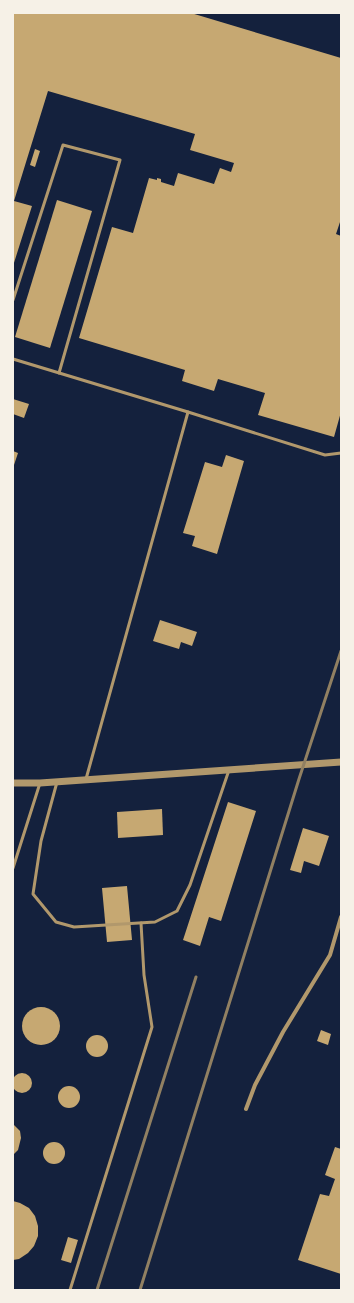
<svg xmlns="http://www.w3.org/2000/svg" width="354" height="1303" viewBox="0 0 354 1303" font-family="Inter,sans-serif">
  <style>
    .building { fill: #c6a872 }
    .lines { fill: none; stroke-linecap: round; stroke-linejoin: round }
    .service { stroke: #b1986c; stroke-width: 3 }
    .minor { stroke: #b1986c; stroke-width: 4 }
    .tertiary { stroke: #b1986c; stroke-width: 7 }
    .rail { stroke: #918062; stroke-width: 3 }
  </style>
  <rect width="100%" height="100%" fill="#14213d"/>
  <g class="building">
    <path d="M13,13h178l150,45v161l-5,15 5,2v176l-7,25 -76,-22 7,-22 -47,-14 -4,12 -32,-10 3,-11 -106,-32 33,-111 21,6 16,-55 8,2v-2l4,1v3l13,4 4,-13 36,11 6,-16 11,4 3,-9 -44,-13 5,-16 -147,-43 -34,110 18,5 -19,60z"/>
    <path d="M35,149l5,2 -5,16 -5,-2z"/>
    <path d="M57,200l35,11 -42,137 -35,-11z"/>
    <path d="M13,399l16,5 -5,14 -11,-4z"/>
    <path d="M13,451l5,2 -5,15z"/>
    <path d="M226,455l18,6 -27,93 -25,-8 3,-10 -12,-3 22,-71 17,5z"/>
    <path d="M160,620l37,12 -5,14 -11,-4 -2,7 -26,-8z"/>
    <path d="M228,802l28,9 -35,110 -12,-4 -9,29 -17,-6z"/>
    <path d="M162,809l1,26 -45,3 -1,-26z"/>
    <path d="M303,828l26,8 -10,30 -15,-5 -3,12 -11,-3z"/>
    <path d="M127,886l5,54 -25,2 -5,-54z"/>
    <circle cx="41" cy="1026" r="19"/>
    <path d="M321,1030l10,4 -3,11 -11,-4z"/>
    <circle cx="97" cy="1046" r="11"/>
    <circle cx="22" cy="1083" r="10"/>
    <circle cx="69" cy="1097" r="11"/>
    <path d="M13,1124l7,7 1,7 -3,12 -5,5z"/>
    <circle cx="54" cy="1153" r="11"/>
    <path d="M335,1147l6,2v125l-43,-14 22,-66 9,2 6,-17 -10,-4z"/>
    <path d="M13,1201l7,2 9,5 6,8 3,10v10l-4,10 -6,7 -9,6 -6,1z"/>
    <path d="M68,1237l10,3 -7,23 -10,-3z"/>
  </g>
  <g class="lines">
    <g class="service">
      <path d="M13,300l50,-155 57,15 -61,213"/>
      <path d="M13,359l175,53"/>
      <path d="M86,779l102,-367 137,43 16,-2"/>
      <path d="M57,782l-16,59 -8,53 23,28 18,5 81,-5 22,-11 13,-26 39,-115"/>
      <path d="M13,868l27,-85"/>
      <path d="M70,1290l82,-263 -8,-52 -3,-52"/>
    </g>
    <path class="minor" d="M246,1109l9,-24 28,-53 47,-77 11,-38"/>
    <path class="tertiary" d="M13,783h27l301,-21"/>
    <g class="rail">
      <path d="M97,1290l99,-313"/>
      <path d="M140,1290l159,-511 42,-128"/>
    </g>
  </g>
  <rect width="354" height="1303" fill="none" stroke="#f6f1e7" stroke-width="28"/>
</svg>
